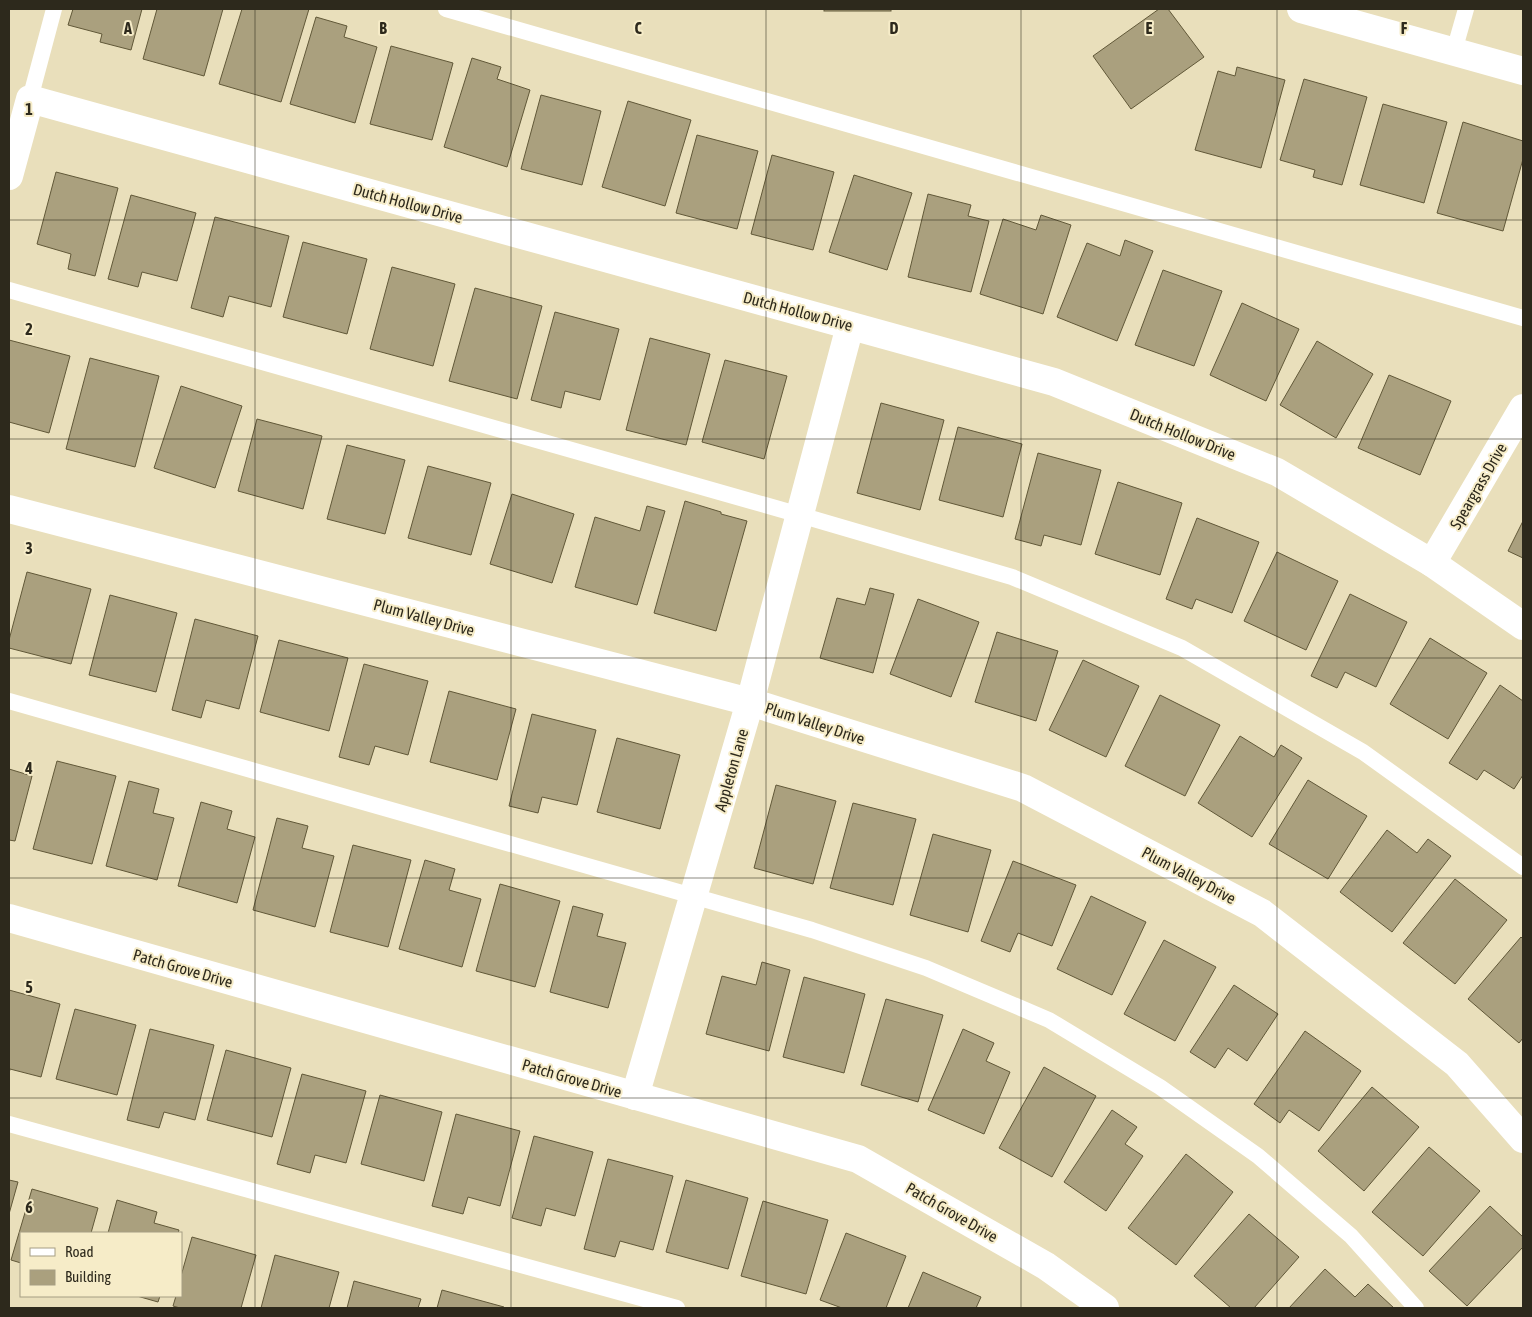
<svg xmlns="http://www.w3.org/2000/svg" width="1532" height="1317" viewBox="0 0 1532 1317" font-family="'Asap Condensed',sans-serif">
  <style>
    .building { fill: #aaa07e; stroke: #615838 }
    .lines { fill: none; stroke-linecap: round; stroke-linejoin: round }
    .service { stroke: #fff; stroke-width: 16 }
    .minor { stroke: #fff; stroke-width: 28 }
    .grid { fill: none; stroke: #2d291c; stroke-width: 1; stroke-opacity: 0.55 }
    .labels { text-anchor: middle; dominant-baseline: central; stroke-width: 4; stroke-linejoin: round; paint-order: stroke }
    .street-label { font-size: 16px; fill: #2d291c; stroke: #f6ecc8 }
    .grid-label { font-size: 16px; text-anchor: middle; font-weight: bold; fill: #2d291c; stroke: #f6ecc8; stroke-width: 4; stroke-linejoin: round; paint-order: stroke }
  </style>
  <rect width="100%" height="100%" fill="#e9dfbb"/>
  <g class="building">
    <path d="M73,9h69l-11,41 -31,-8 2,-8 -34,-9z"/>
    <path d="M157,9h66l-19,67 -61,-17z"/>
    <path d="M242,9h67l-28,93 -62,-18z"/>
    <rect x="824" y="9" width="67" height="2"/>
    <path d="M1159,9h9l36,48 -73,52 -38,-53z"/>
    <path d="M316,17l31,9 -3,11 33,10 -22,76 -65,-19z"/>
    <path d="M391,46l62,17 -21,77 -62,-16z"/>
    <path d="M472,58l29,9 -4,12 33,11 -23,77 -63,-20z"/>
    <path d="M1237,67l48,13 -24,88 -66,-18 23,-79 17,5z"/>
    <path d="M1304,79l63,18 -25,88 -29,-8 2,-7 -35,-10z"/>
    <path d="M541,95l60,16 -19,74 -61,-16z"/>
    <path d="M628,101l63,19 -26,86 -63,-19z"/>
    <path d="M1383,104l64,18 -23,81 -64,-18z"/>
    <path d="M1463,122l60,19v18l-20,72 -66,-18z"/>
    <path d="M697,135l61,16 -21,78 -61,-16z"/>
    <path d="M772,155l62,17 -21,78 -62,-16z"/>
    <path d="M56,172l62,16 -23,88 -27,-7 3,-15 -34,-10z"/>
    <path d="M854,175l58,18 -25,77 -58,-18z"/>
    <path d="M928,194l43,11 -3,11 21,5 -18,71 -63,-15z"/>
    <path d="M131,195l65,18 -19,68 -35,-9 -4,15 -30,-8z"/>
    <path d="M1041,215l30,10 -28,89 -63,-20 23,-75 33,11z"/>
    <path d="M215,217l74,19 -18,71 -42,-11 -6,21 -32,-9z"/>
    <path d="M1125,240l28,11 -36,90 -60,-24 30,-74 33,13z"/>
    <path d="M303,242l64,17 -20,75 -64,-17z"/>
    <path d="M392,267l63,17 -22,82 -63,-17z"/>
    <path d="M1163,270l59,21 -28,75 -59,-21z"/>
    <path d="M475,288l67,18 -25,93 -68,-18z"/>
    <path d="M1242,303l57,26 -33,72 -56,-26z"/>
    <path d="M555,312l64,17 -19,71 -35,-9 -4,17 -30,-8z"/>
    <path d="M650,338l60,16 -24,91 -60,-15z"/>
    <path d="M9,340l61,16 -21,77 -40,-11z"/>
    <path d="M1317,341l56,33 -37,64 -56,-33z"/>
    <path d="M90,358l69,18 -24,91 -69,-18z"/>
    <path d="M725,360l62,16 -23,83 -62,-17z"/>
    <path d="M1389,375l62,26 -31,74 -62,-27z"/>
    <path d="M181,386l61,20 -27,82 -61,-20z"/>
    <path d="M881,403l63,17 -24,90 -63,-17z"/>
    <path d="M257,419l65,17 -19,73 -65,-18z"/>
    <path d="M958,427l64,17 -19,73 -64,-17z"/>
    <path d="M347,445l58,15 -20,74 -58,-15z"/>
    <path d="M1038,453l63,17 -20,75 -37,-10 -3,11 -26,-7z"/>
    <path d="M428,466l63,17 -20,72 -63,-17z"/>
    <path d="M1118,482l64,21 -22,72 -65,-21z"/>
    <path d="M512,494l62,20 -22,69 -62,-19z"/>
    <path d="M685,501l36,11v2l26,7 -31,110 -62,-18z"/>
    <path d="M647,506l18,5 -28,94 -62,-18 20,-70 45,14z"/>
    <path d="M1197,518l62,24 -27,71 -36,-14 -4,10 -26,-10z"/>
    <path d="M1523,521v37l-15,-7z"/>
    <path d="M1277,552l61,29 -32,69 -62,-29z"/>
    <path d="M27,572l64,17 -20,75 -62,-16v-8z"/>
    <path d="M870,588l24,6 -21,79 -53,-15 17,-60 28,7z"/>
    <path d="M1350,594l57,28 -31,65 -31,-15 -8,16 -26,-12z"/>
    <path d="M110,595l67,18 -21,79 -67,-17z"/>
    <path d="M918,599l61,23 -28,75 -61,-23z"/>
    <path d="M195,619l63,17 -19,73 -33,-9 -5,18 -29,-8z"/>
    <path d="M997,632l61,19 -22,70 -61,-19z"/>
    <path d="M1430,638l57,35 -39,66 -58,-35z"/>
    <path d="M279,640l69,18 -19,73 -69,-19z"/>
    <path d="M1083,660l56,26 -33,71 -57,-27z"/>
    <path d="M364,664l64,17 -20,74 -33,-9 -6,19 -30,-8z"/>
    <path d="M1500,685l23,16v74l-9,14 -30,-19 -7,10 -28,-17z"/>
    <path d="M449,691l67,18 -19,71 -67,-18z"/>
    <path d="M1160,695l60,30 -35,71 -60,-30z"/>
    <path d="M532,714l64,16 -19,75 -35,-8 -4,16 -29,-7z"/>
    <path d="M1240,736l34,21 7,-12 21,13 -50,79 -54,-34z"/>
    <path d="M617,738l63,17 -20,74 -63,-17z"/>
    <path d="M57,761l59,15 -24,88 -59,-15z"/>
    <path d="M9,769l23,7 -17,65 -6,-1z"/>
    <path d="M1308,780l59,36 -39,63 -59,-35z"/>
    <path d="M129,781l30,8 -6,24 21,5 -17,62 -51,-14z"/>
    <path d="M776,785l60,16 -23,83 -59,-16z"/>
    <path d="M201,802l31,9 -5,18 28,8 -18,66 -59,-17z"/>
    <path d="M853,803l63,16 -23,86 -63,-17z"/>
    <path d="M277,818l31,8 -6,22 32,8 -19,71 -62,-17z"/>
    <path d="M1387,830l30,23 11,-14 23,17 -59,76 -52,-40z"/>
    <path d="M933,834l58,16 -23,82 -58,-17z"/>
    <path d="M353,845l58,15 -23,87 -58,-15z"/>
    <path d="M425,860l30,9 -6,21 32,9 -19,68 -63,-18z"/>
    <path d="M1013,861l63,24 -24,61 -34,-13 -8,19 -29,-11z"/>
    <path d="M1455,879l52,41 -52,64 -52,-41z"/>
    <path d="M500,884l60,17 -25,86 -59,-16z"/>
    <path d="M1091,896l55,26 -34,73 -55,-26z"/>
    <path d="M573,906l30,8 -6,22 29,7 -18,65 -58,-16z"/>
    <path d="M1521,937l2,2v99l-4,5 -51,-44z"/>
    <path d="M1164,940l52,27 -41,74 -51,-27z"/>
    <path d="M762,962l28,8 -21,81 -63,-17 16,-58 34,9z"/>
    <path d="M804,977l61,17 -21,79 -61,-16z"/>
    <path d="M1234,985l44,29 -31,47 -19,-13 -13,20 -25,-16z"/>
    <path d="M9,990l51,14 -19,73 -31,-8 -1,5z"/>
    <path d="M886,999l57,16 -25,87 -57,-17z"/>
    <path d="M75,1009l61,16 -19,70 -61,-16z"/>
    <path d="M150,1029l64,16 -19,75 -31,-8 -5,16 -32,-8z"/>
    <path d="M963,1029l31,14 -8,18 24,11 -26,62 -56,-24z"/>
    <path d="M1305,1031l56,40 -42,60 -30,-21 -9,13 -26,-19z"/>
    <path d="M226,1050l65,18 -19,69 -65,-17z"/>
    <path d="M1044,1067l52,29 -44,81 -53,-29z"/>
    <path d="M302,1074l64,17 -20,72 -31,-8 -5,18 -33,-9z"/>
    <path d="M1372,1087l47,40 -55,64 -46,-40z"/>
    <path d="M380,1095l62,17 -18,69 -63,-17z"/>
    <path d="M1112,1110l25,17 -12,17 18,12 -37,55 -42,-29z"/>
    <path d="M456,1114l64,17 -20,75 -32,-9 -5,17 -31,-8z"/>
    <path d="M534,1136l59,16 -18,64 -29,-8 -5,18 -29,-8z"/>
    <path d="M1429,1147l51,44 -57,65 -51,-44z"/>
    <path d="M1186,1154l47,38 -57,73 -48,-37z"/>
    <path d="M608,1159l65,17 -20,74 -33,-9 -5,16 -31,-8z"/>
    <path d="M9,1180l9,2 -9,32z"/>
    <path d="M686,1180l62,18 -20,71 -62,-17z"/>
    <path d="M32,1189l66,19 -7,25h-70v30l-10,-3z"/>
    <path d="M117,1200l40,12 -3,11 25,7 -1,3h-70z"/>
    <path d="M763,1201l65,19 -22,74 -65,-18z"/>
    <path d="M1490,1206l33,31v10l-56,59 -38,-35z"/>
    <path d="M1249,1214l50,43 -45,51h-23l-37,-32z"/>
    <path d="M846,1233l60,23 -20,52h-44l-22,-8z"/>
    <path d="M192,1237l64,18 -15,53h-61l-7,-2 3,-10h5v-20z"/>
    <path d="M275,1255l64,17 -10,36h-68z"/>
    <path d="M1325,1269l30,28 13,-13 26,24h-105z"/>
    <path d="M923,1272l58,25 -5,11h-68z"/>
    <path d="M354,1281l67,18 -3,9h-71z"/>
    <path d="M442,1290l62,17 -1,1h-66z"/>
    <path d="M137,1296h23l-2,6z"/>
  </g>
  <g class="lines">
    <g class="service">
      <path d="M446,9l1077,309"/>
      <path d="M1454,51l12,-42"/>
      <path d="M30,99l24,-90"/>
      <path d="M9,290l791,225 212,62 170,71 181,104 160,115"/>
      <path d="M9,701l803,229 114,38 123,52 111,67 98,69 93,80 65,72"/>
      <path d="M9,1124l668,184"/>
    </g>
    <g class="minor">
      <path d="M1301,9l222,62"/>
      <path d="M9,176l21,-77 1024,283 223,90 155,91 91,63"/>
      <path d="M9,509l741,193 273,86 239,125 195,151 66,75"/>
      <path d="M1432,563l91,-155"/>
      <path d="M9,918l849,241 188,107 59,42"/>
      <path d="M635,1096l115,-394 100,-376"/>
    </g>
  </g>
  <path class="grid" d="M255,9v1299M511,9v1299M766,9v1299M1021,9v1299M1277,9v1299M9,220h1514M9,439h1514M9,658h1514M9,878h1514M9,1098h1514"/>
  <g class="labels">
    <g class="street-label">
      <text transform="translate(408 203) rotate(15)">Dutch Hollow Drive</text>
      <text transform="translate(798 311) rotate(15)">Dutch Hollow Drive</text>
      <text transform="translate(1183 434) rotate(22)">Dutch Hollow Drive</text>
      <text transform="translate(1478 486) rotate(-60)">Speargrass Drive</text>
      <text transform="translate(424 617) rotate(15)">Plum Valley Drive</text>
      <text transform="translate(815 723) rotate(18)">Plum Valley Drive</text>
      <text transform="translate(731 770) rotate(-74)">Appleton Lane</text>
      <text transform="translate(1189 875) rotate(28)">Plum Valley Drive</text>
      <text transform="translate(183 968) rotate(16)">Patch Grove Drive</text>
      <text transform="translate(572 1078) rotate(16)">Patch Grove Drive</text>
      <text transform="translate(952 1212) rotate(30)">Patch Grove Drive</text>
    </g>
  </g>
  <g class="grid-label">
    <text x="128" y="34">A</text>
    <text x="383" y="34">B</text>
    <text x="638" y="34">C</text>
    <text x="894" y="34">D</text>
    <text x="1149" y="34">E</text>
    <text x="1404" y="34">F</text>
    <text x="29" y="115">1</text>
    <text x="29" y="335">2</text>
    <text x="29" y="554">3</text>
    <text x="29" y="774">4</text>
    <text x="29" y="993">5</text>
    <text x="29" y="1213">6</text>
  </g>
  <rect width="1532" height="1317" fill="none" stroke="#2d291c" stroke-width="20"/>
  <rect x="20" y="1232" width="162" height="65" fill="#f6ecc8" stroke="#a69e83"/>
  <rect x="30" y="1248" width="25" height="8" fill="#ffffff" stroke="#a69e83"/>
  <text x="65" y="1257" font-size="15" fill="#2d291c">Road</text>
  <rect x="30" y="1270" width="25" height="15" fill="#aaa07e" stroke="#a69e83"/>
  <text x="65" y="1282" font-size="15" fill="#2d291c">Building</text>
</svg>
